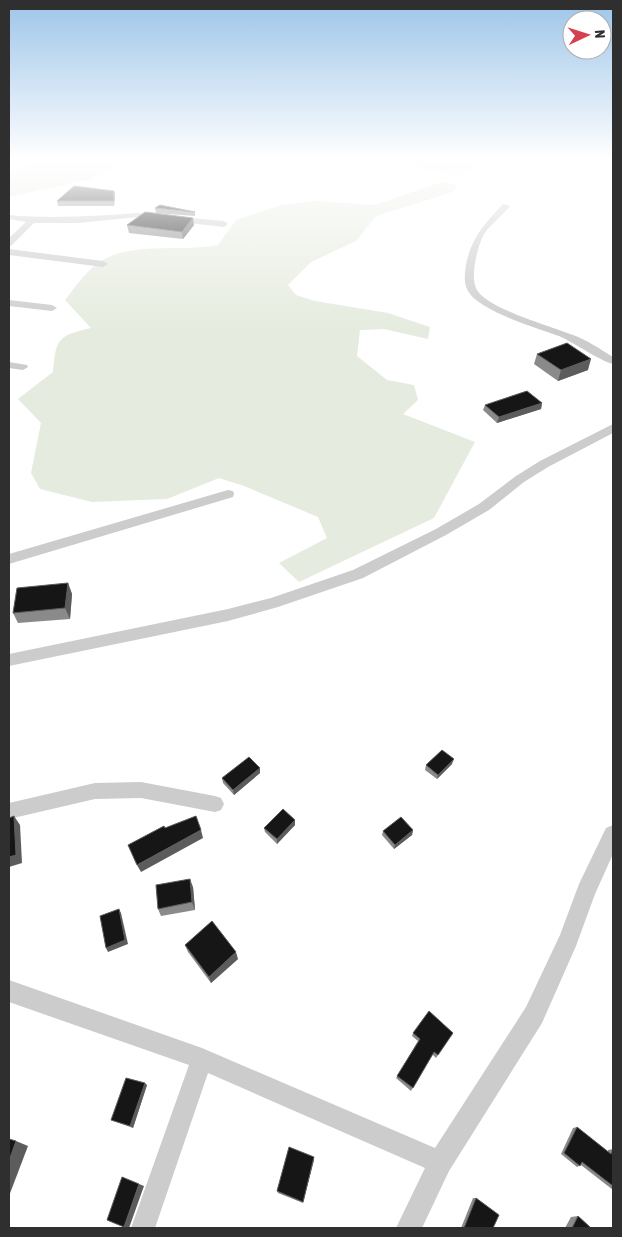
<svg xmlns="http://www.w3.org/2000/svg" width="622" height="1237" viewBox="0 0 622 1237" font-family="'Asap Condensed',sans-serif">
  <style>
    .green { fill: #e5ebde }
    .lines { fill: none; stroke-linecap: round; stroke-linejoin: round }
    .minor { fill: #ccc; fill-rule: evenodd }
    .wall { fill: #8a8a8a }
    .shaded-wall { fill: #5c5c5c }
    .building { fill: #161616; stroke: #5c5c5c }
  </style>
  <rect width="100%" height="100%" fill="#fff"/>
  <g class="green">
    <path d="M40,160h74l3,3 -1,3 -25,13 -82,18v-26z"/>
    <path d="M421,160h67l-30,17 -50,-12z"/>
    <path d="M442,182l16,3 -5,7 -77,24 -20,25 -45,21 -23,23 8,10 19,6 73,12 42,14 -2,12 -44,-10 -24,1 -3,26 30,24 27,5 4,15 -15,14 72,28 -41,76 -135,64 -20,-19 48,-25 -9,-21 -74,-31 -25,-8 -52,21 -75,3 -52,-13 -9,-16 10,-50 -23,-24 35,-27c3,-33 4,-36 38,-44l-26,-28c11,-14 22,-31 38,-40 29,-18 80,-8 115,-15l18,-25 45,-15 35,-4 59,4z"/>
  </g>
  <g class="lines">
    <g class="minor">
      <path d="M503,204l7,2c-8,10 -19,18 -26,28 -6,11 -15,44 -7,56 11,19 74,36 96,45 14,5 27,14 40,22v7c-13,-3 -38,-21 -54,-28 -22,-8 -80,-25 -91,-45 -5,-8 -3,-18 -2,-26 5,-27 19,-42 37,-61z"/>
      <path d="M138,213l86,8 4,3 -4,3 -86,-10 -60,6h-44l-22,22 -3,1v-8l17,-16 -17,-3v-4c43,4 85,1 129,-2z"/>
      <path d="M9,249l94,12 5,3 -5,3 -94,-12z"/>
      <path d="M9,300l43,5 5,3 -5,3 -43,-5z"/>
      <path d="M9,362l18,3 1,2 -5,3 -14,-2z"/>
      <path d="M613,424v9l-65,34 -24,15 -35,28 -43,25 -83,43 -85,29 -50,14 -219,45v-12l219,-45 43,-11 82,-28 83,-41 43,-25 37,-28 24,-15z"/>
      <path d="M228,490l5,1 1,3 -1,3 -224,67v-10z"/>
      <path d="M141,782l74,14 6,2 3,6 -3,6 -6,2 -74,-14 -46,1 -86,20v-16l86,-20z"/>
      <path d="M613,825v29l-18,40 -19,52 -34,77 -93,148 -27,57h-26l29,-60 -217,-95 -53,155h-24l58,-163 -180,-63v-22l193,68 233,100 91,-141 34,-72 19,-51 27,-56z"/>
    </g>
  </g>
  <g class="wall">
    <path d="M114,191l1,5 -1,10h-56l-1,-5z"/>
    <path d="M155,208l40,4v4l-39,-3z"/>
    <path d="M127,225h67l-11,14 -54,-6z"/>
    <path d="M537,354l51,16 -30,11 -24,-17z"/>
    <path d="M542,403l-1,6 -44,14 -14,-13 2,-5z"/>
    <path d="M68,583l4,11 -2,25 -52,4 -5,-10z"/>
    <path d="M452,764l-15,15 -12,-9 1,-5z"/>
    <path d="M260,768v5l-26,22 -11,-12 -1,-5z"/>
    <path d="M295,820v5l-18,19 -12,-12 -1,-4z"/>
    <path d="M413,830l-1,5 -18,14 -12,-14 1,-4z"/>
    <path d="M193,887l2,23 -34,6 -3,-7z"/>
    <path d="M185,945l53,14 -27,24 -23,-31z"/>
    <path d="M413,1033h40l-17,25 -4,-4 -21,37 -15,-13 22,-37 -6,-5z"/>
    <path d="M147,1085l-14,43 -19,-7 -3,-1z"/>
    <path d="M577,1127l31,25v-2l5,-1v41l-32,-25 -4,2 -16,-13 12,-26z"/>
    <path d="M314,1157l-11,46 -25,-10 -1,-2z"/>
    <path d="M473,1198h3l17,30h-32z"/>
    <path d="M578,1216l13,12h-26l6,-11z"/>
  </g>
  <g class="shaded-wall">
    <path d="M114,191l1,5 -1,10z"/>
    <path d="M193,218l1,7 -11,14 -1,-7z"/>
    <path d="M591,359l-3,11 -30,11 3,-11z"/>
    <path d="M542,403l-1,6 -44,14 2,-6z"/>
    <path d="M68,583l4,11 -2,25 -5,-11z"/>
    <path d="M454,759l-2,5 -15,15 1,-4z"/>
    <path d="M260,768v5l-26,22 -1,-5z"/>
    <path d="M14,816l6,9 2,38 -13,4v-10z"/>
    <path d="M295,820v5l-18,19v-5z"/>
    <path d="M201,830l2,8 -62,34 -4,-7z"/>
    <path d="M413,830l-1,5 -18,14 1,-4z"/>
    <path d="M190,879l3,8 2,23 -3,-8z"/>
    <path d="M119,909l2,4 7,31 -20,8 -2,-4z"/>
    <path d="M236,952l2,7 -27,24 -2,-6z"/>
    <path d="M145,1083l2,2 -14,43 -3,-2z"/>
    <path d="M16,1141l12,5 -19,50v-35z"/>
    <path d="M314,1157v3l-11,43v-1z"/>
    <path d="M139,1184l5,2 -15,42 -5,-1z"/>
  </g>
  <g class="building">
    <path d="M74,186l40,5v10h-57z"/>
    <path d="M160,205l35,7 -40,-4z"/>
    <path d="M145,212l48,6 -11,14 -55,-7z"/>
    <path d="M567,343l24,16 -30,11 -24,-16z"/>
    <path d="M527,391l15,12 -43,14 -14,-12z"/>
    <path d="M68,583l-3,25 -52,5 4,-25z"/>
    <path d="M442,750l12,9 -16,16 -12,-10z"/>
    <path d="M249,757l11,11 -27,22 -11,-12z"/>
    <path d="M283,809l12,11 -18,19 -13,-11z"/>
    <path d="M14,816l2,39 -7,2v-39z"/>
    <path d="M196,816l5,14 -64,35 -9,-20 36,-19 1,2z"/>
    <path d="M401,817l12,13 -18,15 -12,-14z"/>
    <path d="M190,879l2,23 -34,7 -2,-24z"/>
    <path d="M119,909l6,31 -19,8 -6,-32z"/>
    <path d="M212,921l24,31 -27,25 -24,-32z"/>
    <path d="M429,1011l24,22 -15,22 -4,-3 -21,36 -16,-12 23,-37 -7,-6z"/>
    <path d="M126,1078l19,5 -15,43 -19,-6z"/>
    <path d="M577,1127l34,27 2,-5v37l-31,-24 -2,4 -16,-13z"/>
    <path d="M9,1139l7,2 -7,20z"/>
    <path d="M289,1147l25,10 -11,45 -26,-11z"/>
    <path d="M122,1177l17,7 -15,43 -17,-7z"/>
    <path d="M476,1198l23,17 -6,13h-29z"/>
    <path d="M578,1216l13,12h-19z"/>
  </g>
  <linearGradient id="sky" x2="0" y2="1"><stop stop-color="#9dc5e8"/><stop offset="0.48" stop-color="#fff"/><stop offset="1" stop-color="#fff" stop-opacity="0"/></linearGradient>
  <rect width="622" height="333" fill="url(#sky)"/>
  <rect width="622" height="1237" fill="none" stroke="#2f2f2f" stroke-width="20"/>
  <g transform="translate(587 35) rotate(86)"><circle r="24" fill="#ffffff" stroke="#acacac"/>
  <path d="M0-4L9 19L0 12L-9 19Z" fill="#d64150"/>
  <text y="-8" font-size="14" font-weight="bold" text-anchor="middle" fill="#2f2f2f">N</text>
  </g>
</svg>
